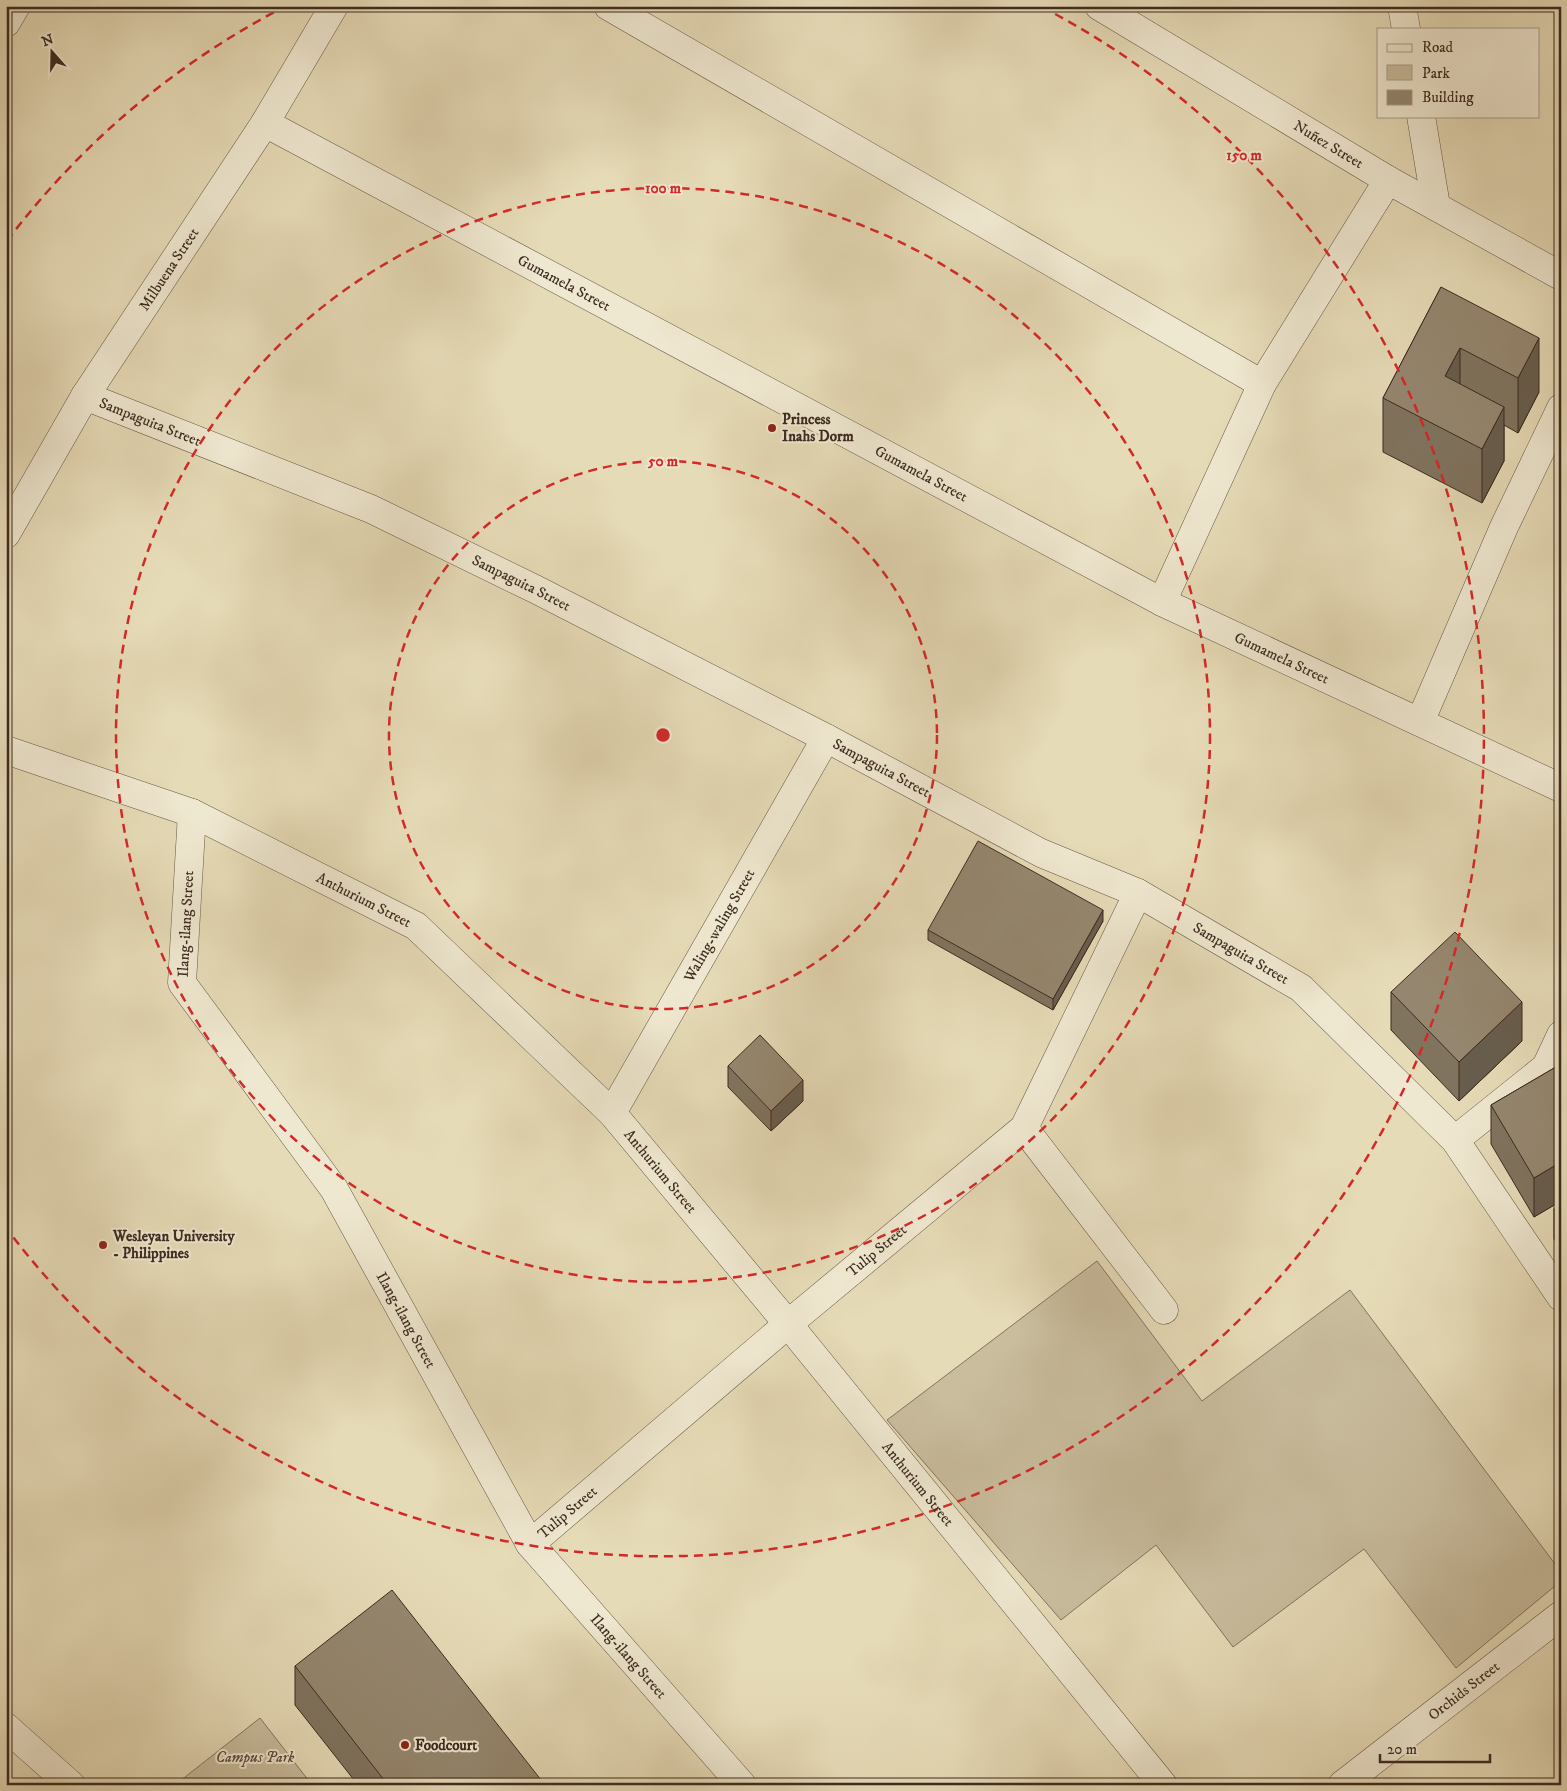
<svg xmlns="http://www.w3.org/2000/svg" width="1567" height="1791" viewBox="0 0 1567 1791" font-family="'IM FELL DW Pica',serif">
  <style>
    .green { fill: #c9bd9e; stroke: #837460 }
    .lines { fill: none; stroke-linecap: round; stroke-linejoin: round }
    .minor-casing { stroke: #675746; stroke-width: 29 }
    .minor { stroke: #efe8d0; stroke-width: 28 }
    .wall { fill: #80745f; stroke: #3d2b21 }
    .shaded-wall { fill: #685e4e; stroke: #3d2b21 }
    .building { fill: #95876f; stroke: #3d2b21 }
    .ring { fill: none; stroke: #d62828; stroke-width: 2.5; stroke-dasharray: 9 6 }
    .poi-dot { fill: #8f2418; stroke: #efe8d0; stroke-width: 2 }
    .labels { text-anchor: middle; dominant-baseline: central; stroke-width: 4; stroke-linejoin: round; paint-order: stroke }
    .street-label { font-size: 15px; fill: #3d2b21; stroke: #efe8d0 }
    .poi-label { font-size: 15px; font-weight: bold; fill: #3d2b21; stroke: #efe8d0; text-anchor: start }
    .park-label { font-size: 15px; font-style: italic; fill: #59483a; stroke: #efe8d0 }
    .centre { fill: #d62828; stroke: #efe8d0; stroke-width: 2.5 }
    .ring-label { font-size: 15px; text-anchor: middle; font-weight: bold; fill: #d62828; stroke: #efe8d0; stroke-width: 4; stroke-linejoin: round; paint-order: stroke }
  </style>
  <rect width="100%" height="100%" fill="#e6dbb7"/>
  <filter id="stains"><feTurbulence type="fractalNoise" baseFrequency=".004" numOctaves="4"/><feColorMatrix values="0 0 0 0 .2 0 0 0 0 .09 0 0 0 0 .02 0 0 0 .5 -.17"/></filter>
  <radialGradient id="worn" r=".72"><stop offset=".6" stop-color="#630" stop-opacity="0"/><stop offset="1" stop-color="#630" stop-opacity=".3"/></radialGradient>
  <g class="green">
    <path d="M1097,1261l105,140 148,-111 211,282v9l-105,87 -92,-119 -131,98 -77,-102 -95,75 -174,-200z"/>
    <path d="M260,1718l52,67h-137z"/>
  </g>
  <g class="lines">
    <g class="minor-casing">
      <g id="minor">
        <path d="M608,6l654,378"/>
        <path id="s1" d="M1099,6l289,174 173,96"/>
        <path d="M1402,6l4,23"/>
        <path d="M6,23l10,-17"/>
        <path d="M1421,116l15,90"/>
        <path id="s2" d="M265,123l897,479 399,186"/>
        <path id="s3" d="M85,396l286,113 164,80 291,149 215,115 97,40 163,95 154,152 106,157"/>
        <path id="s4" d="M6,534l79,-138 180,-273 69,-117"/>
        <path d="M1162,602l100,-218 126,-204"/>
        <path d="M1420,722l84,-195 57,-119"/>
        <path id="s5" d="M6,750l186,63 224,113 196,187 176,211 375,461"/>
        <path id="s6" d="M192,813l-10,170 152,206 196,355 212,241"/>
        <path id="s7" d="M612,1113l214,-375"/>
        <path d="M1024,1128l140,182"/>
        <path d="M1455,1140l91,-73 15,-32"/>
        <path id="s8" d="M530,1544l258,-220 236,-196 114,-235"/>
        <path d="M6,1727l65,58"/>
        <path id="s9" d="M1342,1785l219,-170"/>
      </g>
    </g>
    <use href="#minor" class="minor"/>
  </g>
  <g class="wall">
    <path d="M1441,287l98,105 -21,41 -14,-8v36l-22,42 -99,-51v-54z"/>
    <path d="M1103,921l-50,89 -125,-70v-10z"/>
    <path d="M1391,992l131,49 -63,60 -68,-71z"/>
    <path d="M1561,1064v137l-27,16 -43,-73v-39z"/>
    <path d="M728,1066l75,35 -32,30 -43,-44z"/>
    <path d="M1561,1205v44l-7,-10v-30z"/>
    <path d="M295,1666l250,119h-187l-63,-80z"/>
  </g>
  <g class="shaded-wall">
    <path d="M1539,338v54l-21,41v-55z"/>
    <path d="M1460,348v54l-15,-26z"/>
    <path d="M1504,407v54l-22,42v-54z"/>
    <path d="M1103,910v11l-50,89v-11z"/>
    <path d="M1522,1002v39l-63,60v-39z"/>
    <path d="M803,1080v21l-32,30v-20z"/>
    <path d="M1561,1162v39l-27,16v-39z"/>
  </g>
  <g class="building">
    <path d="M1441,287l98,51 -21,40 -58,-30 -15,28 59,31 -22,42 -99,-51z"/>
    <path d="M978,841l125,69 -50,89 -125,-69z"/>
    <path d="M1455,932l67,70 -63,60 -68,-70z"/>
    <path d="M760,1035l43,45 -32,31 -43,-45z"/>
    <path d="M1561,1064v98l-27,16 -43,-73z"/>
    <path d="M1561,1205v14l-7,-10z"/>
    <path d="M392,1590l153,195h-157l-93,-119z"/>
  </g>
  <g class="ring">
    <circle cx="663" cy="735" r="274"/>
    <circle cx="663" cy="735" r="547"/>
    <path d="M7 241A821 821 0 0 1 284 7M1042 7A821 821 0 1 1 7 1229"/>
  </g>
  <g class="poi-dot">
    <circle cx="772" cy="428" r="5"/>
    <circle cx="103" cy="1245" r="5"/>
    <circle cx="405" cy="1745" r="5"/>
  </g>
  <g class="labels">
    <g class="street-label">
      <text stroke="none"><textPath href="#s1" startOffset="268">Nuñez Street</textPath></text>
      <text stroke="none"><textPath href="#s4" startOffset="311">Milbuena Street</textPath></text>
      <text stroke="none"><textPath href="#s2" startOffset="339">Gumamela Street</textPath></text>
      <text stroke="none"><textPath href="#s3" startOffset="70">Sampaguita Street</textPath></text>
      <text stroke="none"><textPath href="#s2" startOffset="744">Gumamela Street</textPath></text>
      <text stroke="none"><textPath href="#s3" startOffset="475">Sampaguita Street</textPath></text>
      <text stroke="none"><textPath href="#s2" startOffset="1149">Gumamela Street</textPath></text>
      <text stroke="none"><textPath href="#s3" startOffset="880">Sampaguita Street</textPath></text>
      <text stroke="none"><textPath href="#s5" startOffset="389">Anthurium Street</textPath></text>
      <text transform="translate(186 924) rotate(-87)">Ilang-ilang Street</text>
      <text stroke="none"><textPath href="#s7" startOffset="216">Waling-waling Street</textPath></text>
      <text stroke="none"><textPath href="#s3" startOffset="1285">Sampaguita Street</textPath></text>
      <text stroke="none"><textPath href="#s5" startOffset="794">Anthurium Street</textPath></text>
      <text stroke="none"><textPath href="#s8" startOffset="454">Tulip Street</textPath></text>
      <text stroke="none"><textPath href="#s6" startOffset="576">Ilang-ilang Street</textPath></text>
      <text stroke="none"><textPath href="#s5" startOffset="1199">Anthurium Street</textPath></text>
      <text stroke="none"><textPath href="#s8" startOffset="49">Tulip Street</textPath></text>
      <text stroke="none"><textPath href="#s6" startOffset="981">Ilang-ilang Street</textPath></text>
      <text stroke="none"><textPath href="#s9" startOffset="154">Orchids Street</textPath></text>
    </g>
    <g class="poi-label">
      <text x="782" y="419">Princess<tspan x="782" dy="17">Inahs Dorm</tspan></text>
      <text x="113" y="1236">Wesleyan University<tspan x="113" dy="17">- Philippines</tspan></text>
      <text x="415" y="1745">Foodcourt</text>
    </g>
    <g class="park-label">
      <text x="255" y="1757">Campus Park</text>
    </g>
  </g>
  <circle cx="663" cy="735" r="8" class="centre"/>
  <g class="ring-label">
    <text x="1244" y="160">150 m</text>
    <text x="663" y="193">100 m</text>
    <text x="663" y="466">50 m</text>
  </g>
  <rect width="1567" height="1791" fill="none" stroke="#e6dbb7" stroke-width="25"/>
  <rect x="8" y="8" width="1552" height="1776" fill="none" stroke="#3d2b21" stroke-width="2.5"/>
  <rect x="12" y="12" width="1542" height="1766" fill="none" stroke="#3d2b21"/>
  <rect x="1377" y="28" width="162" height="90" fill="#efe8d0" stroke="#a89c8a"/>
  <rect x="1387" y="44" width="25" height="8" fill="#efe8d0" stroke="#a89c8a"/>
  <text x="1422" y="52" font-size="15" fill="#3d2b21">Road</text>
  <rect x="1387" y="65" width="25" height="15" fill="#c9bd9e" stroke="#a89c8a"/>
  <text x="1422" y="78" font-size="15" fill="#3d2b21">Park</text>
  <rect x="1387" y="90" width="25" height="15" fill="#95876f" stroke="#a89c8a"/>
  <text x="1422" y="102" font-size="15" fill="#3d2b21">Building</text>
  <g transform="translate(52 52) rotate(340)" stroke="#efe8d0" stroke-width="4" paint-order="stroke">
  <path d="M0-4L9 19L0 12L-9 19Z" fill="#3d2b21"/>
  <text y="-8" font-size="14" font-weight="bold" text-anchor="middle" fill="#3d2b21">N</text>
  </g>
  <path d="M1380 1754v8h110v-8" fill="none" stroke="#3d2b21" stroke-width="2.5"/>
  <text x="1387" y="1754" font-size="15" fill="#3d2b21" stroke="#efe8d0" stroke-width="4" paint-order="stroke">20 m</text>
  <rect width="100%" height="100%" filter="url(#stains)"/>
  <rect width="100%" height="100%" fill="url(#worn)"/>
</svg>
